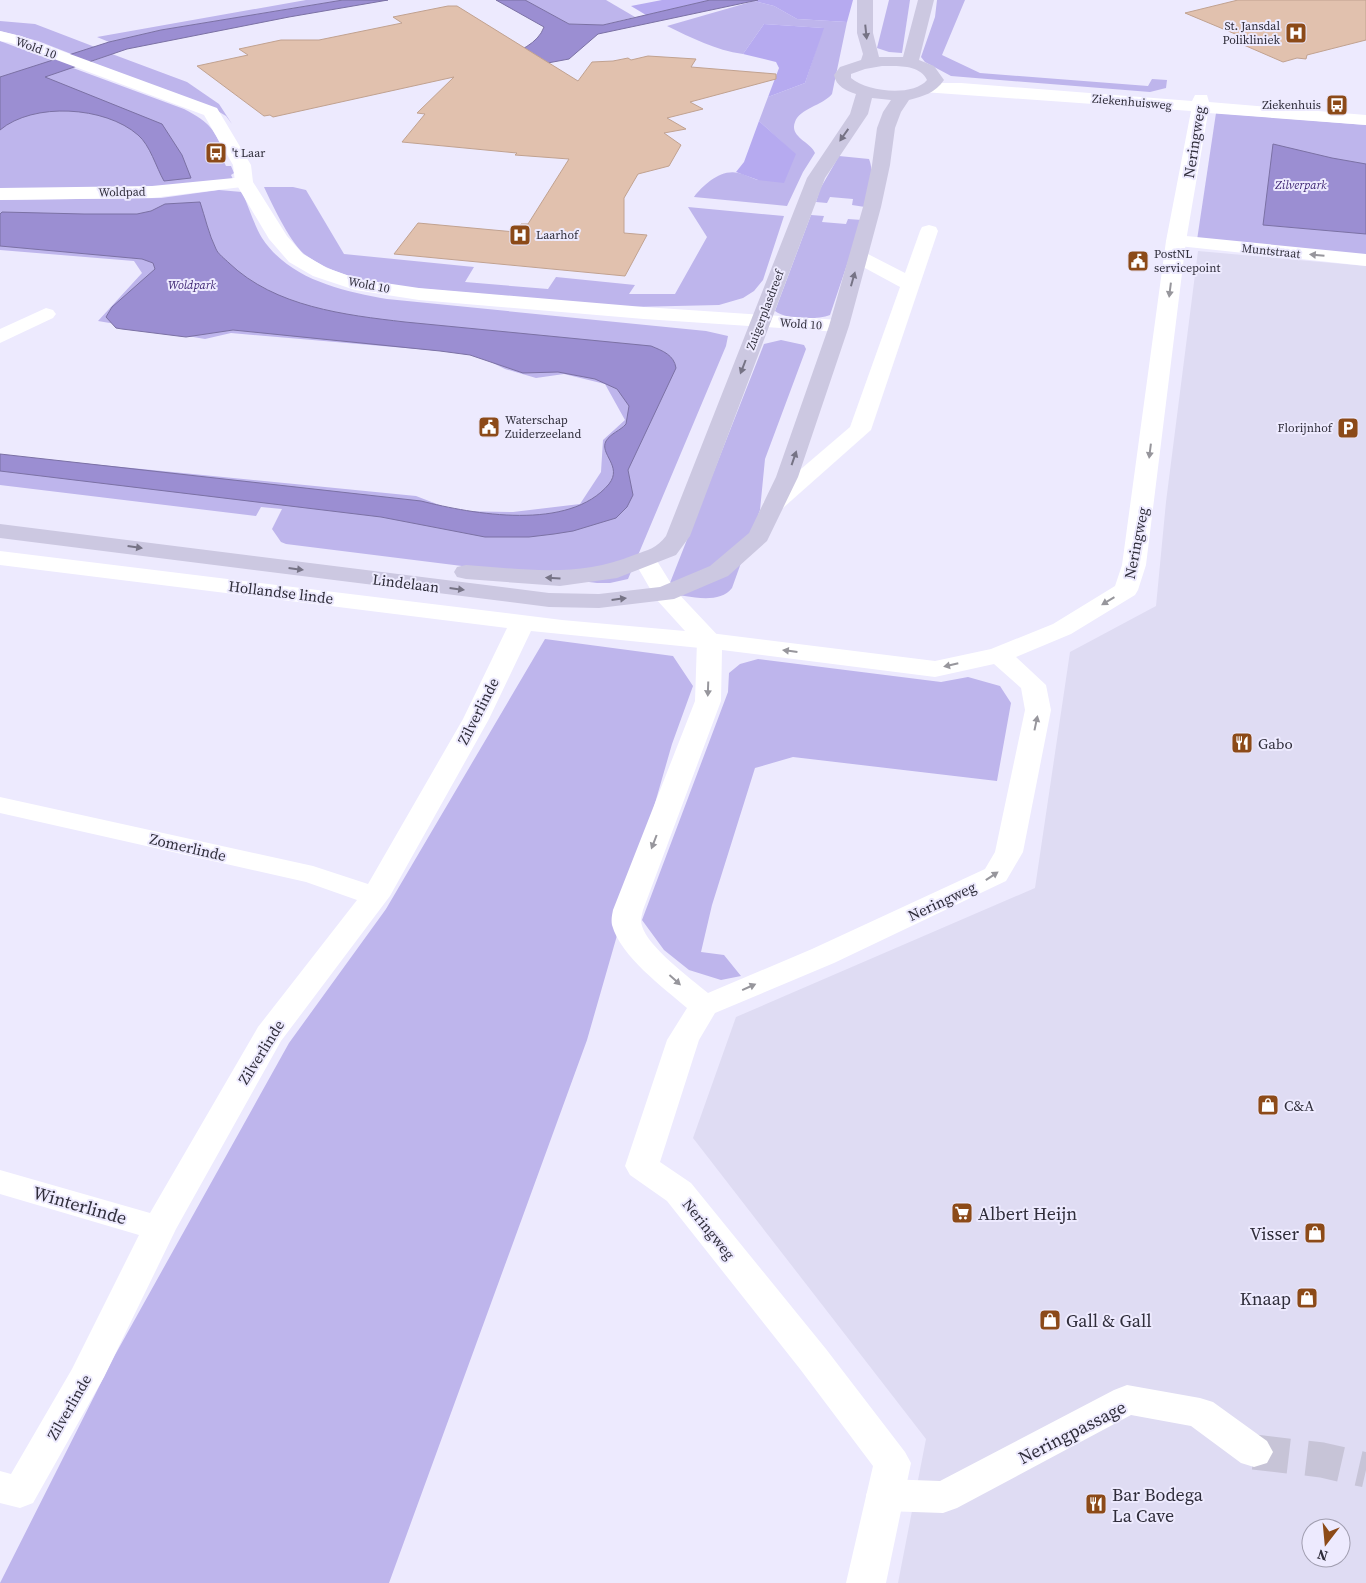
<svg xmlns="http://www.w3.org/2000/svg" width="1366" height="1583" viewBox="0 0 1366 1583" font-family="'Source Serif 4',serif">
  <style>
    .built { fill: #dfdcf3; fill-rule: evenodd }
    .green { fill: #beb5ec }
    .forest { fill: #b6aaf0 }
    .water { fill: #9b8ed2; stroke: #7b71a4 }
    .building { fill: #e1c1ae; stroke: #c1a290 }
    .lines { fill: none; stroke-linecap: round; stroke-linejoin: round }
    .minor-tunnel { stroke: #c7c4d7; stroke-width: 35; stroke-dasharray: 35 18; stroke-linecap: butt }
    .minor { fill: #fff; fill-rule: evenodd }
    .tertiary { fill: #fff; fill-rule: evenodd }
    .secondary { fill: #ccc8e1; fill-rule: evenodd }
    .oneway { fill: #767385 }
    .oneway2 { fill: #97969c }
    .labels { text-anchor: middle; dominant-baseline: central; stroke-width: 4; stroke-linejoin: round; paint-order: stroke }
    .far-poi-label { font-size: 12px; fill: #2f2d3a; stroke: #edeafe; text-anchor: start }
    .far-street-label { font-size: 12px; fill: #2f2d3a; stroke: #edeafe }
    .far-park-label { font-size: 12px; font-style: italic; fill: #381f6f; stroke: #edeafe }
    .street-label { font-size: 15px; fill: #2f2d3a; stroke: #edeafe }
    .poi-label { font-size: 15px; fill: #2f2d3a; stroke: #edeafe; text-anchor: start }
    .near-street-label { font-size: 18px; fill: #2f2d3a; stroke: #edeafe }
    .near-poi-label { font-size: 18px; fill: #2f2d3a; stroke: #edeafe; text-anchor: start }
  </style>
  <rect width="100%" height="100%" fill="#edeafe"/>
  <path class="built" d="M1198,251l168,15v1317h-468l28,-144 -233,-301 43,-121 299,-129 35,-236 86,-46 10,-104zM1311,1528h30v30h-30z"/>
  <g class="green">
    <path d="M306,0h37l-182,30 -52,12 -12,-5z"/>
    <path d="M525,0h81l29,17 -32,8 -34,-1z"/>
    <path d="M889,0h21l-8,53 -13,-1 -12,-4z"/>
    <path d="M937,0h28l-23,55 38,18 168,13 4,-7 15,1 -1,8 -16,4 -199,-16 -26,-14 -4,-5 14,-40z"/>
    <path d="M754,1l20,5 23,13 50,3 -15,72c-10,12 -32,14 -37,28 -6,15 16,20 20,31l-12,19 -16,34 -93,-9c9,-12 27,-28 44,-24 7,1 13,5 20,7l37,-26 -36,-33 9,-24 37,-14 18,-55 -59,-4 -21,30c-28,-4 -51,-16 -76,-28z"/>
    <path d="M0,21l35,3 60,23 -21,8 -36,-14 -38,-10z"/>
    <path d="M0,41l184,68c27,14 30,20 42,48l-4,1 4,8h5l3,7 -3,2 3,6 -78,8 -156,4z"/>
    <path d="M112,54l75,28 32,22 13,20 -6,-8 -15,-9 -121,-45z"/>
    <path d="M1216,113l150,12v131l-169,-16z"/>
    <path d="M839,156l30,3c6,14 -1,33 -4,48l-13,-2 1,-6 -23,-2 -3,6 -11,-1 4,-13z"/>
    <path d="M264,187h29l13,3 38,64 130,13 -9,15 83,7 8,-12 79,8 -6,9h46l32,-57 -19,-30 96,9 -21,64 -9,11 -11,7 -24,7 -87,2 -253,-22c-24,-7 -51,-14 -72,-29 -15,-9 -35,-52 -43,-69z"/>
    <path d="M219,190l23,2c7,15 12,33 20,46 27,41 79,53 125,61l319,32 22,5 -2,10 -98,233 -18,4h-13l-311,-39 -5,-2 -9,-13 10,-20 -21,-2 -5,9 -256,-31v-30l416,41 39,15 58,1 67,-8 21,-32 2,-32 22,-20 -20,-36 -41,-10 -28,4 -31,-9 -30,-15 -244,-21 -26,6 -107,-18 44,-48 -8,-12 -134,-11v-50l161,-2z"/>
    <path d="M811,215l13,1 -2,6 24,2 2,-5 14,1 -32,95c-13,5 -44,5 -55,-4z"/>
    <path d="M781,340l23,5 2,4 -41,110 -5,51 -28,78c-14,18 -47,7 -66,5l98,-249z"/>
    <path d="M545,639l128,17 20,30 -21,58 -85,296 -198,543h-389l115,-228 174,-312 97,-134z"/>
    <path d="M758,659l183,23 27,-5 32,9 11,17 -14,78 -204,-24 -38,11 -43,137 -11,47 23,3 17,21 -20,4 -32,-10 -25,-20 -22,-30 86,-228 1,-19 11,-9z"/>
  </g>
  <g class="forest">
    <path d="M662,0h48l-64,15 -15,-9z"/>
    <path d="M758,0h95l-6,22 -50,-3 -23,-13 -20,-5z"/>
    <path d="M764,24l60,4 -19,55 -37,14 11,-29 -3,-6 -33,-8z"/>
    <path d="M759,121l37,33 -12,29 -26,-3 -22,-8 8,-10z"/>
  </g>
  <g class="water">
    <path d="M343,0h45l-99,17 -162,32 -82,28 117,47 20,31 9,23 -27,3c-8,-14 -14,-36 -26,-46 -33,-29 -105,-33 -138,-5v-53l109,-35 52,-12z"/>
    <path d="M496,0h29l44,24 34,1 107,-25h48l-160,34 -29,25 -32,6 -34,-6c15,-8 35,-15 41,-32z"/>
    <path d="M1273,144l59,14 34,6v70l-103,-9z"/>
    <path d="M200,202c5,15 9,33 16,47 2,5 9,10 13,14 46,44 116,52 176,59l246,24c12,5 23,9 25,22l-48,102 5,25 -6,12 -11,11 -43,13 -19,3 -25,3h-44l-104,-20 -381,-46v-17l421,47c52,13 148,31 188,-17 14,-18 -10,-30 -3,-43 5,-8 14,-10 20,-17l3,-18 -12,-17 -22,-10 -37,-7 -35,1 -53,-18 -30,-4 -207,-21 -47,7 -64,-8 -6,-1 -10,-11 6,-10 43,-38 -2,-6 -11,-4 -142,-13v-32l2,-2 82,2h53l14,-3 14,-7z"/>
  </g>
  <g class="building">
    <path d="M1238,0h128v40l-59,15 -1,4 -9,-1 -14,4 -53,-23 10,-3 -55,-23z"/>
    <path d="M448,6h9l121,75 14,-19 21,-1 15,-3 3,2 17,-4 48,3 -5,8 85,7v5l-86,23 13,7 -36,9 19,11 -22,4 17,12 -12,21 -31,8 -14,24v35l23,2 -22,41 -231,-22 24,-31 97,9 6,-8h7l41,-65 -54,-4 2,-2 -115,-11 23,-28 -8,-1 37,-36 -181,40 -3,-2 -6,1 -67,-50 51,-11 -9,-6 42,-9h38l83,-17 -9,-6z"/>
  </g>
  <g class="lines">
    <path class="minor-tunnel" d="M1254,1452l68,8 44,10"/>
    <g class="minor">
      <path d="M244,177l6,1 3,4 -3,4 -98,12 -152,2v-12l152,-2z"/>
      <path d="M929,225l7,2 2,4 -67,199 -88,78 -8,2 -8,-2 -4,-5 4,-5 83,-71 50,-140 -48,-26 -3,-4 3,-4 7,-2 7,2 39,20 15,-42 2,-4z"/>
      <path d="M1176,235l190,19v12l-197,-21 -3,-4 3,-4z"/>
      <path d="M46,308l7,2 3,4 -3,4 -53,25v-14z"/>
      <path d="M0,551l562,69 123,11 -29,-32 -22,-38 4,-5 8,-2 8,2 21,34 48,51 -4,5 -9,3 -179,-18 -42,88 -99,177 -109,145 -105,188 -72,148 -71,126 -13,5 -20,-5v-32l11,3 61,-105 67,-134 -139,-41v-24l150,43 108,-186 99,-127 -51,-18 -306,-69v-16l313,69 55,18 95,-165 44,-91 -507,-63z"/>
      <path d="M1127,1385l73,13 13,4 54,39 6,11 -6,11 -13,4 -13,-4 -50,-37 -60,-11 -174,93 -14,5 -58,-2 -14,-5 -5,-11 5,-11 14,-5 55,2 174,-91z"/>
    </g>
    <g class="tertiary">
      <path d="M0,31l21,5 196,72 34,57 2,17 34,54 16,18 24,14 31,11 61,9 225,19 195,13 7,2 3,4 -3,4 -7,2 -195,-13 -225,-19 -64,-10 -42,-14 -24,-14 -20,-23 -34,-57 -2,-17 -29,-50 -193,-72 -11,-2z"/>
      <path d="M929,83h32l231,18 3,-6h12l2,7 157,13v10l-158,-12 -22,128 -40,324 -8,25 -3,5 -64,39 -55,23 30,28 5,25 -28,142 -17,29 -172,82 -119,50 -16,27 -39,122 31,21 135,166 79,103 6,11 -25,120h-40l27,-117 -73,-97 -133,-168 -37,-26 -5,-9 42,-126 20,-32c-24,-21 -66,-51 -75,-83 -1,-5 0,-10 1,-15l82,-209 2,-60 4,-5 9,-3 225,28 56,-12 62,-25 62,-38 7,-21 44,-324 25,-130 -268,-19 -2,-4 2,-4zM722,650l213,27 59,-13 27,24 4,22 -30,142 -10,17 -173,80 -104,44c-18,-15 -60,-46 -66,-67 -2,-6 0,-11 1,-16l78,-209z"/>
    </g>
    <path class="secondary" d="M857,0h16v33l6,24h24l15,-57h16l-15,60 15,6 10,14c-9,13 -20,16 -35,20l-8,12 -6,16 -5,37 -9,42 -32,119 -51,151 -31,64 -39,35 -54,23 -75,9 -50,-1 -549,-69v-14l549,69 50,1 61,-7 50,-21 39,-33 27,-56 53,-151 34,-119 9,-42 5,-37 6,-16 8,-12 -19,-2 -4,16 -43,64 -135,358 -14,19 -59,23 -57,8 -94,-7 -9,-2 -3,-5 3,-5 9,-2c59,4 112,13 168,-10 14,-5 23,-7 32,-19l141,-358 43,-64 6,-20c-10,-3 -20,-8 -22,-19l6,-8 21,-7 2,-6 -6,-21zM882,66c14,0 38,-2 45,14 -14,17 -60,12 -76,-2v-4l14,-5z"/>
  </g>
  <defs><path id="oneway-solid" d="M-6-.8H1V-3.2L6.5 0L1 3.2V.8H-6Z" transform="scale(1.25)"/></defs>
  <g class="oneway">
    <use href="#oneway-solid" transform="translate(866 32) rotate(84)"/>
    <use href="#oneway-solid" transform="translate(844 135) rotate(125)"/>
    <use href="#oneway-solid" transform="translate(853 279) rotate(-74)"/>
    <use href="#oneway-solid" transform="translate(743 367) rotate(111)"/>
    <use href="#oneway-solid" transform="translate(794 458) rotate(-71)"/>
    <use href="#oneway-solid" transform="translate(135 547) rotate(8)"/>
    <use href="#oneway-solid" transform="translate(296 569) rotate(7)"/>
    <use href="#oneway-solid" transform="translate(553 578) rotate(-177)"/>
    <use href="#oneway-solid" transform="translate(457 589) rotate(7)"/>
    <use href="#oneway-solid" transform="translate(619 599) rotate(-7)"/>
  </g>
  <g class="oneway2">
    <use href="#oneway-solid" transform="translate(1317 255) rotate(-175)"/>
    <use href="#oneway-solid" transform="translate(1170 290) rotate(97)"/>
    <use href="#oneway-solid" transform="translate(1150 451) rotate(97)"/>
    <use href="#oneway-solid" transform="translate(1108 601) rotate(149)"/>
    <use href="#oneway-solid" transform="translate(790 651) rotate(-173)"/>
    <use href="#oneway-solid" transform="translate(951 665) rotate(167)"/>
    <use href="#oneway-solid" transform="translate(708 689) rotate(92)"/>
    <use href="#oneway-solid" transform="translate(1036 723) rotate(-78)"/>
    <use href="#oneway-solid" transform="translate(654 842) rotate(111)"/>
    <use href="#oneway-solid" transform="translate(992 876) rotate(-34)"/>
    <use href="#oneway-solid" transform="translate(675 980) rotate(42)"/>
    <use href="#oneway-solid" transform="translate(749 987) rotate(-24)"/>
  </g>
  <defs>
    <g id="hospital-square" transform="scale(1.125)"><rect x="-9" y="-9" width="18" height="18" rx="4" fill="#8c4a18" stroke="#edeafe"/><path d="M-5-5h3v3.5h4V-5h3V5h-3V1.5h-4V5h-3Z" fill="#fff"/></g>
    <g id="bus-square" transform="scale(1.125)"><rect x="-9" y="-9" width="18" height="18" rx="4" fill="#8c4a18" stroke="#edeafe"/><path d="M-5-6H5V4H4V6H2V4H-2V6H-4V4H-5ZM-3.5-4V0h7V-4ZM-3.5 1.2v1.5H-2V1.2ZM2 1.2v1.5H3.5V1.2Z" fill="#fff"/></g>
    <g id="civic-square" transform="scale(1.125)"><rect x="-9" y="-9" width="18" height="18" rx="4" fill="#8c4a18" stroke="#edeafe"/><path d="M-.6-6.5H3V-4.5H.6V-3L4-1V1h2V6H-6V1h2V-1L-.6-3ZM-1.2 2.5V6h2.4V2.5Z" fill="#fff"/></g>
    <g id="parking-square" transform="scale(1.125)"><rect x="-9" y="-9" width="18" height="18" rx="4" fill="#8c4a18" stroke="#edeafe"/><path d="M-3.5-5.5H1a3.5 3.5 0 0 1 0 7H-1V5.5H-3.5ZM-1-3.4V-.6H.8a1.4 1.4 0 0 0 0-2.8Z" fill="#fff"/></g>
    <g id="restaurant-square" transform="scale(1.125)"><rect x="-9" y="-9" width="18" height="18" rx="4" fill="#8c4a18" stroke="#edeafe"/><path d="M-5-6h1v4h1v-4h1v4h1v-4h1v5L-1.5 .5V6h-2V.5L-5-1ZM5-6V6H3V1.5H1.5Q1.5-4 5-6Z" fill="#fff"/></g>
    <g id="shop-square" transform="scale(1.125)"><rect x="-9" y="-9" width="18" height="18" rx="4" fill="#8c4a18" stroke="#edeafe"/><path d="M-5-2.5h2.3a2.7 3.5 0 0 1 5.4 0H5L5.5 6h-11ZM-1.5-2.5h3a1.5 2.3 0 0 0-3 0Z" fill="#fff"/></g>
    <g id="supermarket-square" transform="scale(1.125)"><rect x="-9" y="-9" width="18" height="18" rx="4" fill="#8c4a18" stroke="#edeafe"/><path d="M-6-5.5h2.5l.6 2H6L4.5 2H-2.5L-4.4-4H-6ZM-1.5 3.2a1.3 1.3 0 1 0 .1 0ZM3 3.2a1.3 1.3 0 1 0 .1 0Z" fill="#fff"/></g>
  </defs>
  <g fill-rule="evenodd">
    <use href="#hospital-square" x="1296" y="33"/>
    <use href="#bus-square" x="1337" y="105"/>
    <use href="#bus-square" x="216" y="153"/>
    <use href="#hospital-square" x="520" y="235"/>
    <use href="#civic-square" x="1138" y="261"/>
    <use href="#civic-square" x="489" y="427"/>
    <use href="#parking-square" x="1348" y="428"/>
    <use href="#restaurant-square" x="1242" y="743"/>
    <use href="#shop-square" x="1268" y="1105"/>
    <use href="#supermarket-square" x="962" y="1213"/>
    <use href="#shop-square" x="1315" y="1233"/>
    <use href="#shop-square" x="1307" y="1298"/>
    <use href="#shop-square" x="1050" y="1320"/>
    <use href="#restaurant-square" x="1096" y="1504"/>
  </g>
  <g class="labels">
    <g class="far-poi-label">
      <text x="1280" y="26" text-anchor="end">St. Jansdal<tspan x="1280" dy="14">Polikliniek</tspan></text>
      <text x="1321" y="105" text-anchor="end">Ziekenhuis</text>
      <text x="232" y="153">'t Laar</text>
      <text x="536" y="235">Laarhof</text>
      <text x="1154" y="254">PostNL<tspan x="1154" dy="14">servicepoint</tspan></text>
      <text x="505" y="420">Waterschap<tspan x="505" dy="14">Zuiderzeeland</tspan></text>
      <text x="1332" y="428" text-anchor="end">Florijnhof</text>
    </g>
    <g class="far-street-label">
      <text transform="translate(36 48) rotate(20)">Wold 10</text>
      <text transform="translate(1132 102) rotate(5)">Ziekenhuisweg</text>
      <text transform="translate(122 192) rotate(-1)">Woldpad</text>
      <text transform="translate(1271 251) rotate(6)">Muntstraat</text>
      <text transform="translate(369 285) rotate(11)">Wold 10</text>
      <text transform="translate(765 310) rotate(-69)">Zuigerplasdreef</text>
      <text transform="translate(801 324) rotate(4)">Wold 10</text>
    </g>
    <g class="far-park-label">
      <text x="1301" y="185">Zilverpark</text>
      <text x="192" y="285">Woldpark</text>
    </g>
    <g class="street-label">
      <text transform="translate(1194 142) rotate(-81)">Neringweg</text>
      <text transform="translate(1136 543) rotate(-79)">Neringweg</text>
      <text transform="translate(406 583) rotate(7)">Lindelaan</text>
      <text transform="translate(281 592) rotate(7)">Hollandse linde</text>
      <text transform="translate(478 711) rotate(-63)">Zilverlinde</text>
      <text transform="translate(188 847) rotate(13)">Zomerlinde</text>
      <text transform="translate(942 901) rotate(-25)">Neringweg</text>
      <text transform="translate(261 1052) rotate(-58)">Zilverlinde</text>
      <text transform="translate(709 1229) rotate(51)">Neringweg</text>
      <text transform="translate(69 1407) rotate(-60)">Zilverlinde</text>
    </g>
    <g class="poi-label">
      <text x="1258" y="743">Gabo</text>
      <text x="1284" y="1105">C&amp;A</text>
    </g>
    <g class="near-street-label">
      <text transform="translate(80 1205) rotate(16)">Winterlinde</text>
      <text transform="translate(1072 1432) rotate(-27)">Neringpassage</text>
    </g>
    <g class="near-poi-label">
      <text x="978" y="1213">Albert Heijn</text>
      <text x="1299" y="1233" text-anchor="end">Visser</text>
      <text x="1291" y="1298" text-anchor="end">Knaap</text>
      <text x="1066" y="1320">Gall &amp; Gall</text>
      <text x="1112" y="1494">Bar Bodega<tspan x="1112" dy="21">La Cave</tspan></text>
    </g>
  </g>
  <g transform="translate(1326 1543) rotate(196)"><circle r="24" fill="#edeafe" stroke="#a19eb0"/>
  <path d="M0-4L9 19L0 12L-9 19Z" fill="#8c4a18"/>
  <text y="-8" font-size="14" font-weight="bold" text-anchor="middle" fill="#2f2d3a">N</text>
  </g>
</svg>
